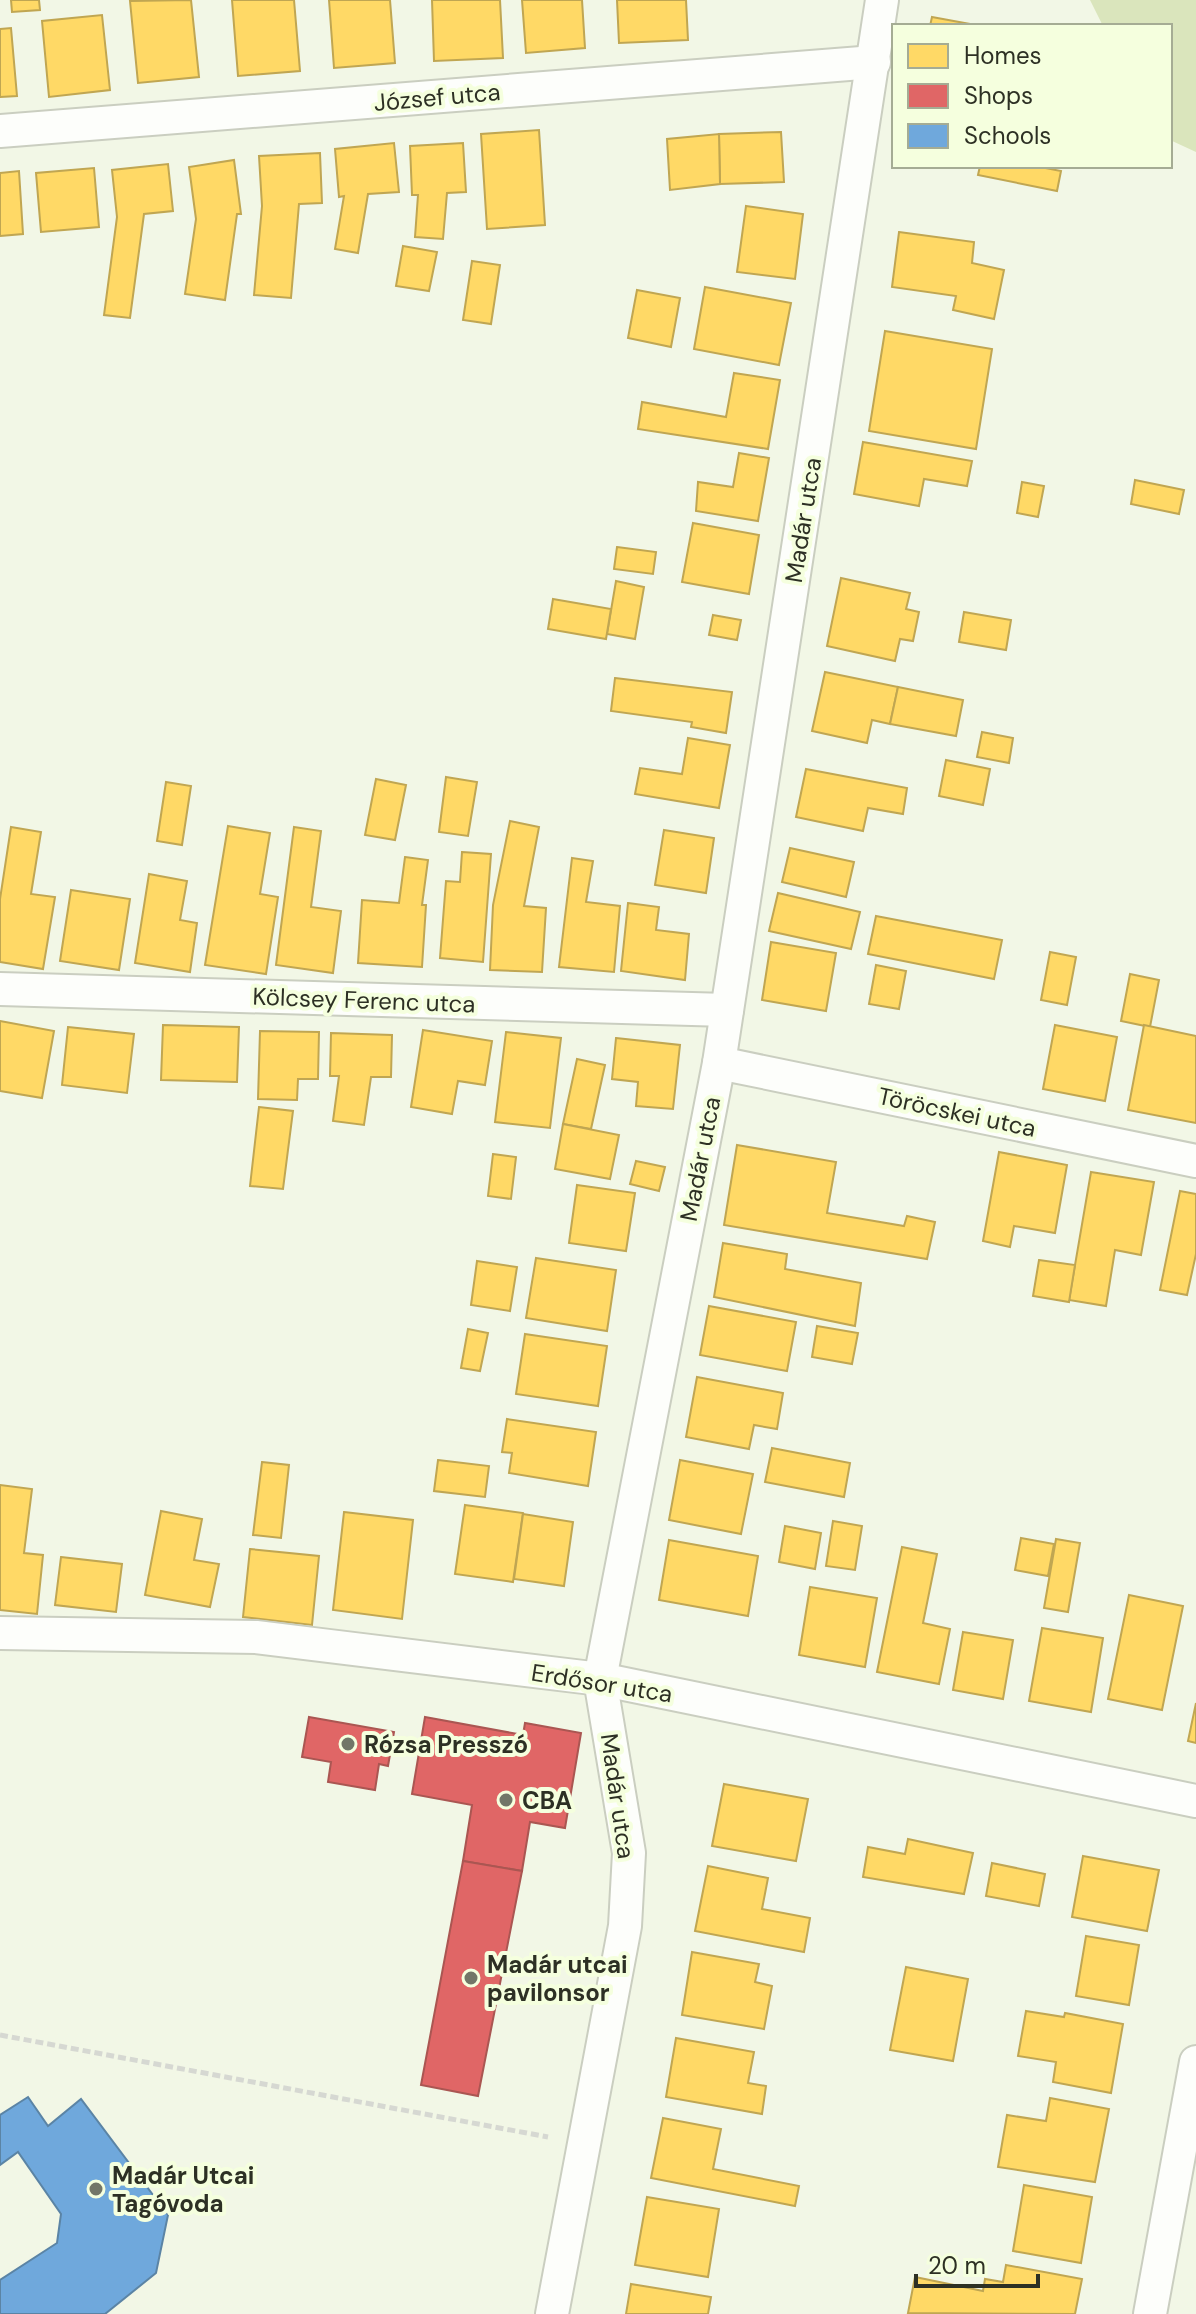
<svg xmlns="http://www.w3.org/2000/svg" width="1196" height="2314" viewBox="0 0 1196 2314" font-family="'DM Sans',sans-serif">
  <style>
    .green { fill: #dae5bc }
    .homes { fill: #ffd966; stroke: #c0a652; stroke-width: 2 }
    .shops { fill: #e06666; stroke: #aa5652; stroke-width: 2 }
    .schools { fill: #6fa8dc; stroke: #5b84a5; stroke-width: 2 }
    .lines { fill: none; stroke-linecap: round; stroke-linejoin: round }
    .street-casing { stroke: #cacec0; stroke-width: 36 }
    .path { stroke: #d6d8d2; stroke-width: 5; stroke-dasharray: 8 4; stroke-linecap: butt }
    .street { stroke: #fdfefb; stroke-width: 32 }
    .poi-dot { fill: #727668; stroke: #f5ffde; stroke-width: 3 }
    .labels { text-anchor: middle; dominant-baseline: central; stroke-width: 8; stroke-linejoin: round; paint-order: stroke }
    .street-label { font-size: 24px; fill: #2d3024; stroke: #f5ffde }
    .poi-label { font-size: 24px; font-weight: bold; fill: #2d3024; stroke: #f5ffde; text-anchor: start }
  </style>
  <rect width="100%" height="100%" fill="#f2f7e6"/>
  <path class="green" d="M1090,0h106v152l-26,-12v-114h-67z"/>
  <g class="homes">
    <path d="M11,0h28l1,10 -28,2z"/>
    <path d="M191,0l8,77 -61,6 -8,-82z"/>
    <path d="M232,0h62l6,71 -62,5z"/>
    <path d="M329,0h61l5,63 -61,5z"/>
    <path d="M432,0h68l3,58 -69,3z"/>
    <path d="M522,0h60l3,48 -59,5z"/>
    <path d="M617,0h69l2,40 -69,3z"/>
    <path d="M102,15l8,75 -61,7 -7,-76z"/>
    <path d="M932,17l49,9h-51z"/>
    <path d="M11,28l6,68 -17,1v-68z"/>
    <path d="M539,130l6,95 -58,4 -6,-95z"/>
    <path d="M781,132l3,50 -64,2 -1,-50z"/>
    <path d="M719,134l1,50 -50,6 -3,-51z"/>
    <path d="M394,143l5,49 -31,2 -10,59 -23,-4 9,-53 -5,1 -4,-48z"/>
    <path d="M463,143l3,49 -19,1 -4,46 -28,-2 3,-42h-6l-2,-49z"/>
    <path d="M320,153l2,50 -23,1 -8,94 -37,-3 8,-89 -3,-50z"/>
    <path d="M234,160l7,54h-4l-12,86 -40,-6 11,-75 -7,-52z"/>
    <path d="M168,164l5,47 -29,3 -14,104 -26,-3 13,-98 -5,-47z"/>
    <path d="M980,166h55l26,5 -4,20 -79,-16z"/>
    <path d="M94,168l5,59 -58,5 -5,-59z"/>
    <path d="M19,171l4,63 -23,2v-63z"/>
    <path d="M746,206l57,8 -8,65 -58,-7z"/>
    <path d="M899,232l75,10 -2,21 32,7 -10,49 -41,-9 3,-14 -64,-9z"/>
    <path d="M403,246l34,6 -8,39 -33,-5z"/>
    <path d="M472,261l28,4 -9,59 -28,-4z"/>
    <path d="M705,287l86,16 -12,62 -85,-16z"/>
    <path d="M637,290l43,8 -9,49 -43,-9z"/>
    <path d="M885,331l107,18 -16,100 -107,-18z"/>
    <path d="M734,373l46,7 -12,69 -130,-20 4,-27 84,15z"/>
    <path d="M863,442l109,19 -5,25 -43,-7 -5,27 -65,-12z"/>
    <path d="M739,453l30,5 -11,63 -62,-10 2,-29 35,5z"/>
    <path d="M1135,480l49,10 -5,24 -48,-10z"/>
    <path d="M1022,482l22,4 -6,31 -21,-4z"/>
    <path d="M693,523l66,12 -10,59 -67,-12z"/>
    <path d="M617,547l39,5 -3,22 -39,-5z"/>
    <path d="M841,578l69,15 -4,16 13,3 -6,29 -13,-2 -5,22 -68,-15z"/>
    <path d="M616,581l28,6 -9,52 -28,-5z"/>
    <path d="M553,599l58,10 -5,30 -58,-10z"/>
    <path d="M964,612l47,8 -5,30 -47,-8z"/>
    <path d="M713,615l28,5 -4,20 -28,-5z"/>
    <path d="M825,672l73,15 -8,37 -18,-4 -5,23 -55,-12z"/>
    <path d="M615,678l117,14 -6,41 -35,-6 1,-5 -81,-11z"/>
    <path d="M898,687l65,13 -7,36 -66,-12z"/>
    <path d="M982,732l31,6 -4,25 -32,-6z"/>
    <path d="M688,738l42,7 -11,63 -84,-14 5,-26 42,6z"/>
    <path d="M946,760l44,9 -7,36 -44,-9z"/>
    <path d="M806,769l101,19 -4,26 -35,-6 -5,23 -67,-14z"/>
    <path d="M446,777l31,5 -9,54 -29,-4z"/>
    <path d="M376,779l30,6 -11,55 -30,-5z"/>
    <path d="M166,782l25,4 -9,59 -25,-4z"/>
    <path d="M510,821l29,6 -15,79 22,2 -4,64 -52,-2 3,-65z"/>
    <path d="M228,826l42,7 -10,61 18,3 -12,77 -61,-9z"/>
    <path d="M11,827l30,5 -10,62 24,3 -12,72 -43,-7v-63z"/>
    <path d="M294,827l27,4 -10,76 30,4 -8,62 -57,-8z"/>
    <path d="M664,830l50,8 -8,55 -51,-8z"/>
    <path d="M790,848l64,14 -8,35 -64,-15z"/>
    <path d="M462,852l29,2 -8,108 -43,-4 6,-77 14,1z"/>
    <path d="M405,857l23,3 -6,45h4l-4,62 -64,-4 4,-63 37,3z"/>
    <path d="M572,858l21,3 -7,41 34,4 -6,66 -55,-5z"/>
    <path d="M149,874l38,7 -7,39 17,3 -7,49 -55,-9z"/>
    <path d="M71,890l59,9 -11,71 -59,-9z"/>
    <path d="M778,893l82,19 -9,37 -82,-18z"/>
    <path d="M628,903l31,4 -3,23 33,4 -4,46 -64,-9z"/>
    <path d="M876,916l126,24 -8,39 -126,-25z"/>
    <path d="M771,942l65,11 -10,58 -64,-11z"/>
    <path d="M1050,952l26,5 -9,48 -26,-5z"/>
    <path d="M876,965l30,6 -7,38 -30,-5z"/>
    <path d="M1130,974l29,6 -9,47 -29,-6z"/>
    <path d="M0,1021l54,10 -12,67 -42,-7z"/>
    <path d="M163,1025l76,2 -2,55 -76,-2z"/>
    <path d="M1055,1025l62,12 -12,64 -62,-12z"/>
    <path d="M1144,1025l52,11v87l-68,-13z"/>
    <path d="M68,1027l66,7 -7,59 -65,-8z"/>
    <path d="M423,1030l69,11 -7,44 -27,-4 -6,33 -41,-7z"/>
    <path d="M260,1031l59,1 -1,47h-20l-1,21 -39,-1z"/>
    <path d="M506,1032l55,6 -11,90 -55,-6z"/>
    <path d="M331,1033l61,2 -1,42h-20l-7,48 -31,-4 6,-45h-9z"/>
    <path d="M616,1038l64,7 -7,64 -37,-3 2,-24 -26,-3z"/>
    <path d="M577,1059l28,6 -14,64 -28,-5z"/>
    <path d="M259,1107l34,4 -10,78 -33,-3z"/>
    <path d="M563,1124l56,11 -9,44 -55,-10z"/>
    <path d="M737,1145l99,17 -9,51 77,13 3,-10 28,6 -8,37 -203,-34z"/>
    <path d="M999,1152l68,13 -12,68 -41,-7 -4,21 -27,-6z"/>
    <path d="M493,1154l23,3 -5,42 -23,-3z"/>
    <path d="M636,1161l29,6 -6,24 -29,-7z"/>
    <path d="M1091,1172l63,10 -13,73 -26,-5 -9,56 -37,-6z"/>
    <path d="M577,1185l58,8 -9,58 -57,-8z"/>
    <path d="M1180,1191l16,3v60l-9,41 -27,-5z"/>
    <path d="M723,1243l64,11 -2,15 76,14 -6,43 -141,-29z"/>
    <path d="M536,1258l80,12 -9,61 -81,-13z"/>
    <path d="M1039,1260l36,5 -6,37 -36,-6z"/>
    <path d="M477,1261l40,6 -7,44 -39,-6z"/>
    <path d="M709,1306l87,16 -9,49 -87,-16z"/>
    <path d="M817,1326l41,7 -6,31 -40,-7z"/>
    <path d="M468,1329l20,4 -8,38 -19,-3z"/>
    <path d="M525,1334l82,12 -9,60 -82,-12z"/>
    <path d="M697,1377l86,16 -6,36 -23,-4 -5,24 -63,-12z"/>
    <path d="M507,1419l89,13 -8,54 -79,-13 3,-20 -10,-1z"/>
    <path d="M772,1448l78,15 -6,34 -79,-15z"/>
    <path d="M438,1460l51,6 -4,31 -51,-6z"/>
    <path d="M680,1460l73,14 -12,60 -72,-14z"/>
    <path d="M262,1462l27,3 -8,73 -28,-3z"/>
    <path d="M0,1485l32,4 -8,64 19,2 -6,59 -37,-4z"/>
    <path d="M465,1505l58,8 -10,69 -58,-8z"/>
    <path d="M161,1511l41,8 -8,41 25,4 -9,43 -65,-12z"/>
    <path d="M344,1512l69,8 -11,99 -69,-9z"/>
    <path d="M523,1514l50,8 -9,64 -50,-7z"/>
    <path d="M833,1521l29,5 -7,44 -29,-4z"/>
    <path d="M785,1526l36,7 -6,36 -36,-7z"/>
    <path d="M1021,1538l33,6 -6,32 -33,-6z"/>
    <path d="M1056,1539l24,4 -12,69 -24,-4z"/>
    <path d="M669,1540l89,16 -10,60 -89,-16z"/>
    <path d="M902,1547l35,7 -14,69 27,6 -11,55 -62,-12z"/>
    <path d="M250,1549l69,7 -7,69 -69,-8z"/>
    <path d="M61,1557l61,7 -6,48 -61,-7z"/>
    <path d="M810,1587l67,11 -12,69 -66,-12z"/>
    <path d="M1129,1595l54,11 -21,104 -54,-11z"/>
    <path d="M1042,1628l61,10 -12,74 -62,-11z"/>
    <path d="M963,1632l50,8 -10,59 -50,-9z"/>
    <path d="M1196,1703v40l-8,-2z"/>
    <path d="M724,1784l84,15 -12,62 -84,-15z"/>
    <path d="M908,1839l65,14 -9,41 -101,-17 5,-30 37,7z"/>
    <path d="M1083,1856l76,14 -12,61 -75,-14z"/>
    <path d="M992,1863l53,11 -6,32 -53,-10z"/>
    <path d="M708,1866l60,12 -6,31 48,9 -6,34 -109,-21z"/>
    <path d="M1086,1936l53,9 -10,60 -53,-9z"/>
    <path d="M692,1952l67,12 -4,18 17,4 -8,43 -82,-14z"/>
    <path d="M906,1967l62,12 -15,82 -63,-11z"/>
    <path d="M1026,2011l38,6 1,-4 58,11 -12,69 -58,-11 3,-20 -38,-6z"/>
    <path d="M676,2038l78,14 -6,31 18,3 -4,28 -96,-17z"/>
    <path d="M1050,2098l59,11 -14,73 -97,-15 9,-52 39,6z"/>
    <path d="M663,2118l58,11 -8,40 86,17 -4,20 -144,-28z"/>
    <path d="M1024,2185l68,12 -11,66 -68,-12z"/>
    <path d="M647,2197l72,12 -11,68 -73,-12z"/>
    <path d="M1006,2265l76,14 -7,35 -167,-1 7,-36 68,14 2,-12 18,3z"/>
    <path d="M631,2284l80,13 -3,17h-82z"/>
  </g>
  <g class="shops">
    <path d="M309,1717l85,15 -6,34 -9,-2 -4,26 -47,-8 3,-20 -29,-5z"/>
    <path d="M425,1717l98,18 2,-12 56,10 -16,95 -35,-6 -8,49 -59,-10 9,-56 -60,-11z"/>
    <path d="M463,1861l59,10 -44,225 -57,-11z"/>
  </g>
  <path class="schools" d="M28,2097l20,29 33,-27 87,116 -12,58 -51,41h-105v-34l57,-37 4,-29 -43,-62 -18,13v-50z"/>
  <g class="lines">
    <g class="street-casing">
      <g id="street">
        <path d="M0,131l874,-69"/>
        <path d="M0,989l727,21"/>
        <path d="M719,1063l477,98"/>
        <path d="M0,1633l256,4 344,42 596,122"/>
        <path d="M552,2314l73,-388 4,-73 -29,-174 119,-616 163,-1063"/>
        <path d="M1150,2314l46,-252"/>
      </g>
    </g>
    <path class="path" d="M0,2035l548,102"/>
    <use href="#street" class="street"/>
  </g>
  <g class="poi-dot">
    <circle cx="348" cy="1744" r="8"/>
    <circle cx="506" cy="1800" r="8"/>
    <circle cx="471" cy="1978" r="8"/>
    <circle cx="96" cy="2189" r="8"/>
  </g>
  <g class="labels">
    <g class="street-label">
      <text transform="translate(437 97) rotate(-5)">József utca</text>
      <text transform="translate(803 520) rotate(-81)">Madár utca</text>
      <text transform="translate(364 1000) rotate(2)">Kölcsey Ferenc utca</text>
      <text transform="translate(957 1112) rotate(12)">Töröcskei utca</text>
      <text transform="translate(700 1159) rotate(-79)">Madár utca</text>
      <text transform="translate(602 1683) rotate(9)">Erdősor utca</text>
      <text transform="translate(618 1796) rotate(82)">Madár utca</text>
    </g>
    <g class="poi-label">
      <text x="364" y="1744">Rózsa Presszó</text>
      <text x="522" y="1800">CBA</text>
      <text x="487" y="1964">Madár utcai<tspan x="487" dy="28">pavilonsor</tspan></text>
      <text x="112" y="2175">Madár Utcai<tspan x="112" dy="28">Tagóvoda</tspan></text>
    </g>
  </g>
  <rect x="892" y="24" width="280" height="144" fill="#f5ffde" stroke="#a5ac94" stroke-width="2"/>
  <rect x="908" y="44" width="40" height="24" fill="#ffd966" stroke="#a5ac94" stroke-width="2"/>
  <text x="964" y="64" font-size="24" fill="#2d3024">Homes</text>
  <rect x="908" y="84" width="40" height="24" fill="#e06666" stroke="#a5ac94" stroke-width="2"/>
  <text x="964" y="104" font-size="24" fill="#2d3024">Shops</text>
  <rect x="908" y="124" width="40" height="24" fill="#6fa8dc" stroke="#a5ac94" stroke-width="2"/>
  <text x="964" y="144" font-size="24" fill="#2d3024">Schools</text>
  <path d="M916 2274v12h122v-12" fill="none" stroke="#2d3024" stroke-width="4"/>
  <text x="928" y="2274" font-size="24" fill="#2d3024" stroke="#f5ffde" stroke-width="6" paint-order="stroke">20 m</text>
</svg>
